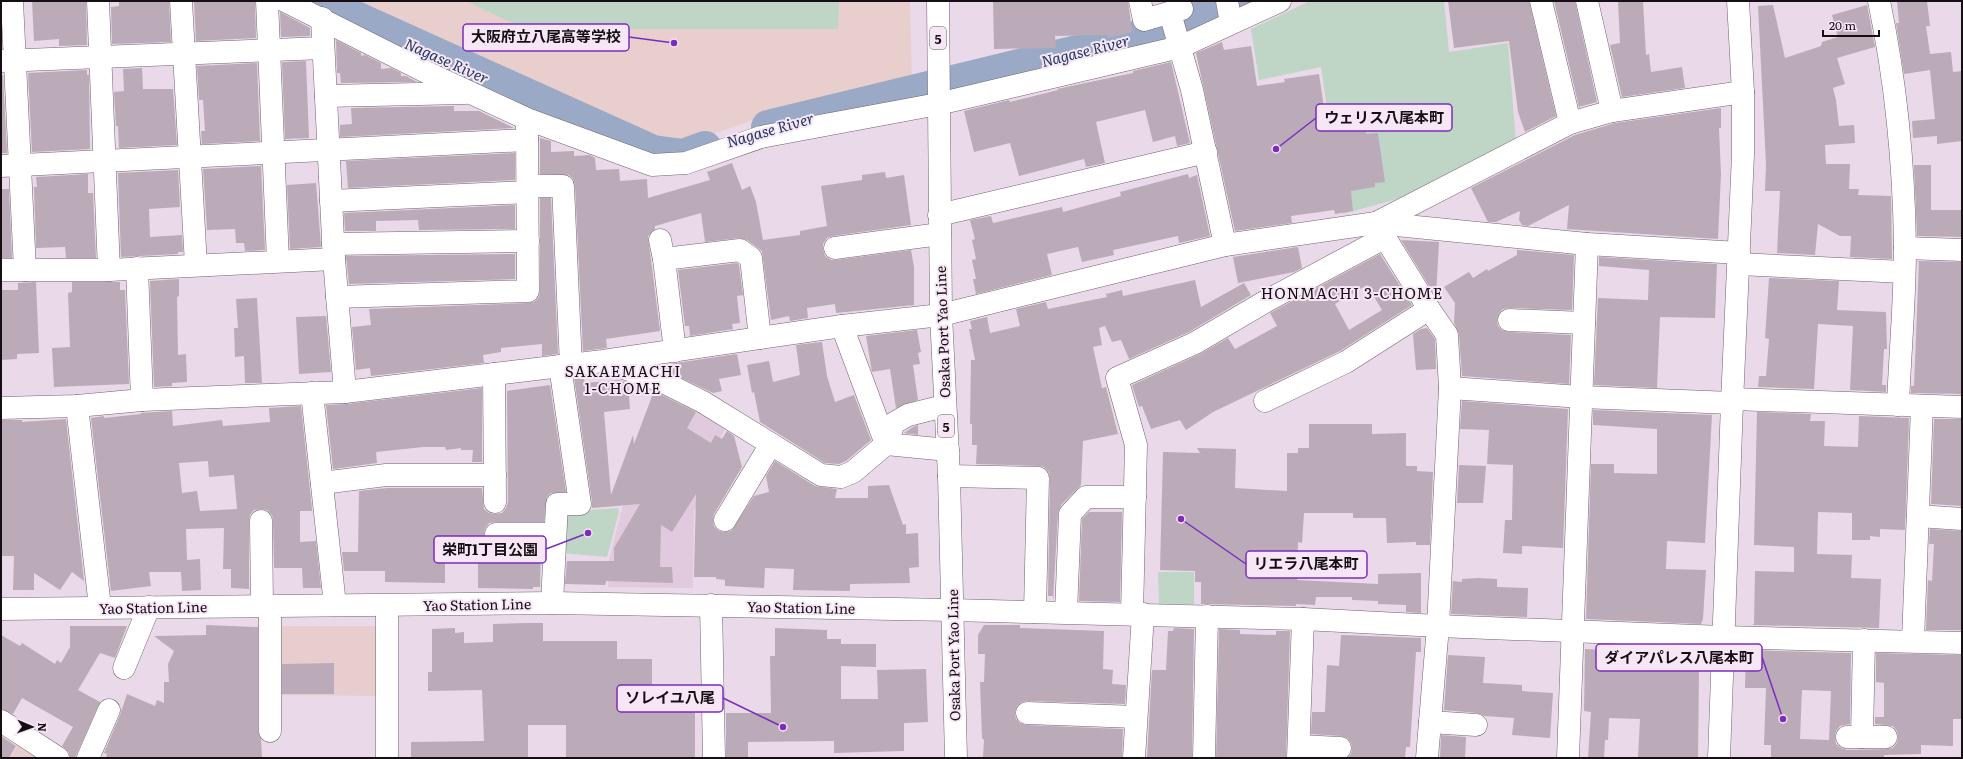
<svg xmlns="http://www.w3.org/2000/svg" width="1963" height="759" viewBox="0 0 1963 759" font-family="Literata,'Noto Sans JP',serif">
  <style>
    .commercial { fill: #e8cdce }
    .built { fill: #e1cade }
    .education { fill: #e8cecc }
    .green { fill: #bfd5c5 }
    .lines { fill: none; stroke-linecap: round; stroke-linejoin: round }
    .river { stroke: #9aaac6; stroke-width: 34 }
    .building { fill: #bbabb9; fill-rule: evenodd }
    .minor-casing { stroke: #716370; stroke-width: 23 }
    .major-casing { stroke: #716370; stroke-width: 23 }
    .minor { stroke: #fff; stroke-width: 22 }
    .major { stroke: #fff; stroke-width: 22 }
    .labels { text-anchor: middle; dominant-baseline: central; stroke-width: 4; stroke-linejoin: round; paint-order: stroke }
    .shield { fill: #f7e6f5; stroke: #595058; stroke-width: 1 }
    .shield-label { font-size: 13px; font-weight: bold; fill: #150f14 }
    .street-label { font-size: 14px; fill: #150f14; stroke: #f7e6f5 }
    .water-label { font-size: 15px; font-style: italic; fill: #22385f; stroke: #f7e6f5 }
    .neighbourhood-label { font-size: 15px; letter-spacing: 1px; fill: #150f14; stroke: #f7e6f5 }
    .leader { fill: none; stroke: #7b2cbf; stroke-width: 1.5 }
    .callout-dot { fill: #7b2cbf; stroke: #f7e6f5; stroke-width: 1.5 }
    .callout { fill: #f7e6f5; stroke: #7b2cbf; stroke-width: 1.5 }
    .callout-label { font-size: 15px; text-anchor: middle; font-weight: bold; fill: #150f14 }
  </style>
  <rect width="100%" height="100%" fill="#ead9e8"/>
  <g class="commercial">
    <path d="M277,626h101v70l-102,-1z"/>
    <path d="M19,743l24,15h-33z"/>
  </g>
  <path class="built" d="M685,402l42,24 -16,28 12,7 -29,49 -1,78 -85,-1 1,-27 15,-59 53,-81z"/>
  <path class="education" d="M347,1h563l2,85 -145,29 -68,24 -52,3z"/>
  <g class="green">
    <path d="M466,1h373l-1,28h-313z"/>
    <path d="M1310,1h134l5,51 59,-9 8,100 -119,56 -54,15 -22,-147 -62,13 -8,-51z"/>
    <path d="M618,508l1,4 -12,45 -45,-4 2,-41z"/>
    <path d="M1158,572h36v32h-35z"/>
  </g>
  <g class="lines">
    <g class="river">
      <path d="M318,1l335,151 30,4 22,-8"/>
      <path d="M768,127l371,-90 104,-36"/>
    </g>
  </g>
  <g class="building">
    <path d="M32,1h54l1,44 -28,1v-7l-25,2z"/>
    <path d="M119,1h50l2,41 -59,2 -1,-37 8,-1z"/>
    <path d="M194,1h61l1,37 -60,3z"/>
    <path d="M993,1h135l4,31 -24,6 -1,-3 -52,1 1,12 -62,1z"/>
    <path d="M1448,1h81l27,115 -31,16 -7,-20 -9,-71 -55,7z"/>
    <path d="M1554,1h21l22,101 -18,5z"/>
    <path d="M1618,1h25l3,54 3,-1 2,18 31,-5 3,21 -63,9 -12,-52 10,-2z"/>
    <path d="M1897,1h30l3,25h-4l4,28 21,-2 2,20 9,-1v70l-25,3v-8l-24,2 -1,-17 23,-2 -5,-49 -26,4 -8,-51h3z"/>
    <path d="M1773,5l12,53 36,-12 1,-4 16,-5 -6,-22 35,-10 8,42 -38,11 8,26 -12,4 3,12 3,26 15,-1 1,18 -30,2 1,19h24l-1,25h10l-1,6 33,1 1,63 -42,-2 1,-21h-11l-22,-12 -3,31 -38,-2 3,-62h-15l1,-27 -8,-158z"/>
    <path d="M280,12l30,16v8l-29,1z"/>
    <path d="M336,40l25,13v3l4,-1 16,8v6l10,-1 10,5v3h5l11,6 -76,1 -1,-10h-3z"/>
    <path d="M1222,42l2,8 27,-4 6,40 28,-4 -1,-3 35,-5 8,54 37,-5 2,11 12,-1 7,49 -10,1v4l-24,4 2,20 -18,3 -1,-4 -43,6 1,7 -57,8 -39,-178z"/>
    <path d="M306,61l3,77 -24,1 -3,-77z"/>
    <path d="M1171,62l19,81 -13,3 -2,-10 -22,6 -8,-32 -49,12 9,41 -19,4 -2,-8 -65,17 -9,-33 -36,9 -10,-41 45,-11 1,2 48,-12 -1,-1 76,-16v-2z"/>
    <path d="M257,63l3,78 -58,3 -1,-13h4l-2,-31h-4l-2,-34z"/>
    <path d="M142,68l1,21h30l4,56 -58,3 -1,-22h-2l-2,-34 10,-1 -1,-22z"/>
    <path d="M87,70v5h2l1,74 -58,3 -4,-79z"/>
    <path d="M1,75h2l4,78h-6z"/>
    <path d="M454,106v5h25l35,17 -174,9v-12l12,-1 -1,-16z"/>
    <path d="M1721,108v20h-2l2,46 -3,65 -151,-10 2,-24 -41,21 -6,-1 -3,-5 1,-9 -24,11h-8l-17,-34 104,-53 40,-12z"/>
    <path d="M540,138l11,3v11l23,-1v5l16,-1 5,3 1,12 23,-1 1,12 27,-2 1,19 62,-18 -3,-8 25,-9 10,27 8,-4 6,16 7,38 37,-5v-4l27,-5 -6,-40 41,-6v-5l23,-3 1,6 18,-3 7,50 -78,11 -6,2 -4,6v5l2,7 6,4h5l75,-10 3,17v38l-78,8 -1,-9 -28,4 1,10 -18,3 -1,-5 -18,4 -9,-69 -15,-11 -8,-2 -34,4 -4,-29 -46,13v3l-7,7 12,95 -54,8 1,9 -24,3 -8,-166 -2,-6 -4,-4 -29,-1z"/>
    <path d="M515,153v27l-167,8 -2,-27z"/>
    <path d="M1914,165h17v45h31v27l-45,-1z"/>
    <path d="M261,166l4,84 -20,1 -1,-8h-8l-1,-14 -28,1 -4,-61z"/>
    <path d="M178,170l2,37 -31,2 1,28 32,-2 1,17h-5v2l-57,3 -3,-84z"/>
    <path d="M88,174v19h5l3,65h-30l-1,-11 -29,1 -2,-61h3l-1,-10z"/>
    <path d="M1188,174l1,4 8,-3 13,61 -31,7 -1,-7 -65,14 1,5 -32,7 -4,-15 -31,7 5,21 -76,19 -3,-15h3l-4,-19 4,-1 -4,-19 3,-1 -5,-19 21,-4 2,7 69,-16 1,5 58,-16 -1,-4z"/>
    <path d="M316,183l5,64 -31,2 -3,-64z"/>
    <path d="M1,189h8l3,69h-11z"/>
    <path d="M540,198h11l7,156 -16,2v-12l-41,4v4l-18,3 1,8 -113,13 -1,-8 -14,2 -4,-43 19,-2 -2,-16 159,-6 7,-2 4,-4 1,-6z"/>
    <path d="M515,205v24l-96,1 -1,-10 -42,1v10h-31l-1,-18z"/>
    <path d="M1401,240l38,2 -3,55z"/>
    <path d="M1298,247l4,21 -8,4 -56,11 -5,-26z"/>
    <path d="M1517,250l57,5 -2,55 -63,-2 -6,1 -4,4 -2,7 1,6 4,4 6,2 63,3 -2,49 -107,-8 -3,-42 -5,-11 1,-20 -11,-16 25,-15 4,6 14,-9 1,2 29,-16z"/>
    <path d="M515,254v25l-166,5 -3,-28z"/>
    <path d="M1380,254l32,51 -72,46 -127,61 -27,18 -6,-10 -29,9 -9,-23 -3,1 -7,-22 68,-31 28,-16 7,11 42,-23 -7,-13zM1367,285l15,25 -33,20 -14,-26z"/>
    <path d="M1599,257l118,7 -2,54 -55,-1 -3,71 -63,-3 4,-87 50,2 1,-30 -50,-4z"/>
    <path d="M1917,261l45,1v132l-51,-1v-7h3l5,-124z"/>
    <path d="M737,263l2,2 4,30 -6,1 3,27 -8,1 1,5 -43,7 -1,-10h-4l-7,-56z"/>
    <path d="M1769,278l70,3 -2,29 49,2 1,37h-3l-2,36h4v7l-36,-2 3,-64 -35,-2 -4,65 -56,-2 1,-11h7l3,-37 -4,-1z"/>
    <path d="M179,279v17l-2,1 1,58 8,-1 1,28 -15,1v3l-18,1 -4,-106z"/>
    <path d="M1195,280l6,27 43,-24 7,12 -62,37 -60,27 -8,-19 -9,2 -7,-16 -6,2 3,17 -9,2 9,41 4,-1 12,47 -35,7 -2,44 -20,20 -3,8 -5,87 1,-4h-6l2,-118 -1,-6 -5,-5 -6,-1 -62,-2 1,-19h-5v-21h-2l1,-64h4l-6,-31h3l-2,-8 17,-4 3,16 30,-7 -4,-17 30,-7 2,7 59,-12 -1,-3 16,-4 1,6z"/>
    <path d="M36,282l3,71 -22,1v5l-16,1v-70h17v-7z"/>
    <path d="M72,282h48v8h5l4,94 -75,3 -2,-39 18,-1 -2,-54 4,-1z"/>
    <path d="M257,298l5,85h-17l-1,-27 -9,1 -1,-29h4l-2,-29z"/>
    <path d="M326,316l5,56 -32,2 -3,-57z"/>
    <path d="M1427,328l8,11 1,30 -20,1 -3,-36 8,-5z"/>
    <path d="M917,330l4,22 -3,1 2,11 -7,1 5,35 -22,8 -6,-39 -18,3 -6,-36z"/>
    <path d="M822,342l5,34 8,26 19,-7 17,45 -25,21 -7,3 -14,-1 -65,-41 -6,-30 -2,1 -5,-28 22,-4 4,21 27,-7 -4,-30z"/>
    <path d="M737,354l4,21 -22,4 3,12 -9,2 -57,-27z"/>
    <path d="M583,376l2,7 34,-3 9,3 2,26 -26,3 7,83 22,-60 1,9 20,-53 42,21 -9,16 24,15 4,-8 7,4 5,-8 7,5 8,31 -28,47 -1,6 1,6 4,4 6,2 7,-1 23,-35 15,-4 -3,-16 9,-15 40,25 22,3 -2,9h33v-12l21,-1 14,40 3,-1v10l12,-1 1,34 -10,1 1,15 -60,1v7l-57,-1 1,-21 -29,-1 -1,20 -39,-2v-6l-9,-1v-2h-22l2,-83 -24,38 -11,-7 -1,42h12l1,16 -67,-2 -1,4 -40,-1 2,-23h47v-13l26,-44 -48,4v-6l-18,-125z"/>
    <path d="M550,385l16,107 -15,1 -4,4 -3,25h-48l-7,1 -4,5 -1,6 1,7 5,4 6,1h45l-1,41h-7v2l-55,-1v-30l-33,-1v26l-60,-1v-11h-41l-2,-19h16l1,-61 28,-3h95l2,21 5,4 6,1 7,-1 4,-5 2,-6 -1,-111z"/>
    <path d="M482,388v74h-10l1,-12h-12v-2l-15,2 -1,-3h-22l-47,5 1,11 -44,6 -7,-64 20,-1z"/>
    <path d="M1462,401l106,8 -5,139 -41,-2v8l-19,-1 2,-33h7l1,-55 -26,-1 2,-34 -29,-1z"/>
    <path d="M301,406l11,103v2h-12v31l16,-1 5,47h-18l-1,-20h-28l-1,-48 -1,-5 -5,-5 -6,-1 -7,1 -4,5 -1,6v68l-18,-1v-19h-8l1,-41 -38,1 1,31 13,-1 1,31 -19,1 -1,-19h-32l2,14 -40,5 -20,-173 13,-2v2l37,-4v-1l31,-2 1,15 49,-6 1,6 47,-4 -1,-14zM208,461l1,16 25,-2 3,34 -37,2 -3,-20 -15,2 -3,-30z"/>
    <path d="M1593,410l119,5 -7,128 -38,-2 -1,28 40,1 -3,49 -2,5 -115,-5 5,-155h23v9l43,1v-45l-64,-4z"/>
    <path d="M1757,412l54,2 -1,7h15l-1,25 34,1 1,-31 50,2 -4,112 -25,-1v8l-10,-1v4h-18v-27l-34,-1 -1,42 35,1 -1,23 30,1 -2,49 -127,-3 2,-1 1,-53 39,1v-25l-40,-2z"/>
    <path d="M66,419l18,162 -12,-9 -12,18 -26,-17v17h-21l1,-34h-13v-136h21v2z"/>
    <path d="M1934,419h28v87l-31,-2z"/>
    <path d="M1309,424h63v10l34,-1v33h11v5l16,1 -3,73h-14v-3l-29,1 -1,-25h-33v-5h-49l-2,30 -4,-1 -1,38 81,4v-10l43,-1v40l-15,-1v-7l-28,-1v-3l-26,-1v-3h-36l-1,8 -19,-1v2l-95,-2v-22h-6v-11l-35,-1 3,-118 37,1 -3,-5 39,1 -1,39 52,3v-38h11v-5h11z"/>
    <path d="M918,425v10l-14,-2 9,-6z"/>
    <path d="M1459,465l27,1 -3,37h-26z"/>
    <path d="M1089,512h33l-2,90 -41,-1 3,-82z"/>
    <path d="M1930,529l32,2v99h-36l2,-50 4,1 2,-37h-5z"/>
    <path d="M1478,578l19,1v8l31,1 -1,29 -76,-3 2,-33 9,1v-3z"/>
    <path d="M528,623h15v18h74v18h35v37h43v62h-129v-33h-38v33h-117v-16l73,-1 -2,-51 -54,1v-19h4v-43l23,-1v5l9,-1v11l29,-1v-18z"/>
    <path d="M206,625l52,2v104l3,8 1,19h-156l1,-4 -3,-1 16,-38 7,-21 28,12 2,-6 7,3v-21h5l-1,-18 6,-13 -20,-15 52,-1z"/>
    <path d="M984,625h36v3l84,3 -1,38 10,1 -1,14 14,1 -1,19 -98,-3 -5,1 -5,4 -2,7 1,6 4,4 7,2 96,4 -1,29h-139l1,-18 -2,-2 -2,-56h4l1,-28h-7v-19z"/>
    <path d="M70,626h57l-12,32 -15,-5 -22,37 22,12 -25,56h-5l-1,-6 -7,-6 11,-19 -51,-29 -9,16 -12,-5v-74l19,11 2,-3 33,21 2,-4 4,3 9,-16z"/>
    <path d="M775,628l52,2v9h14v5h35v23l-35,-1v33h37l-1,-29 49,-1 2,53 -24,1v28l-70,2v-12l-86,1v16h-22v-45h45l-1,-57h5z"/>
    <path d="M1174,628l20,1 -2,129h-45l5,-88h14l2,-39h5z"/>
    <path d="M1219,629l21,1v4l36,1v-4h14l-4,127h-70z"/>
    <path d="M1341,635l80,3v14h-5l-6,95h-4l-1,11h-58l4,-4 1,-6 -1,-5 -4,-5 -6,-2 -30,-2 1,-22h13l2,-47 12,1z"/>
    <path d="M1585,649l101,5 -1,5h4l-1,9 11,1 -1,89h-60l2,-39 -31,-1 -1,22h-3l-1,18h-16l3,-46 -7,-1z"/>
    <path d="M1746,650l105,3 -1,71 -10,2 -4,5 -1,6 1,7 5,4 6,2 39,-1 7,-1 4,-5 1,-6 -1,-6 -4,-5 -18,-2v-7h9v-34l-8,-1v-29l86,2v64h-9v27l-32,-1v9l-37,1v3h-113v-13h-7l2,-57h-21zM1802,690l29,1 -2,49 -29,-1z"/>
    <path d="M1448,655l37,2 -2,26 39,2v6l31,2 -3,45 -38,-3 2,-17 -29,-2 -8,-3 -33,-3z"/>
    <path d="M334,663v31h-52v-30z"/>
    <path d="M1441,735l25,2 -1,21h-25z"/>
    <path d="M1,736l15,10 -7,12h-8z"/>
  </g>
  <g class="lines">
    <g class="minor-casing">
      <g id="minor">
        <path d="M12,1l13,269"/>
        <path d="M98,1l11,269"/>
        <path d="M181,1l15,264"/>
        <path d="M267,1l11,260"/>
        <path d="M285,1l143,72 99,46 125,46 34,-2 75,-26 177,-33 242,-57 100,-46"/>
        <path d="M1140,1l4,19 38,-11"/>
        <path d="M1227,1l4,22"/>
        <path d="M1541,1l29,122"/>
        <path d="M1587,1l25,110"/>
        <path d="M1879,1c17,81 25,164 26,247 0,52 -5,105 -7,157"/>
        <path d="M1170,13l22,77 33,155"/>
        <path d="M322,18l12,241 11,133"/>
        <path d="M1,61l322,-13"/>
        <path d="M326,96l139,-3"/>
        <path d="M1,166l526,-26"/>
        <path d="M527,186h36l8,179"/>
        <path d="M331,201l197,-9"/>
        <path d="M939,215l267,-63"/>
        <path d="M1376,223l53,86 18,26 3,53 -12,238 -11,132"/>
        <path d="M1376,223l194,-100 42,-12 131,-19"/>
        <path d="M660,240l4,19 11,92"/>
        <path d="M333,244l195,-3"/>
        <path d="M835,248l105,-14"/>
        <path d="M1905,248l57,2"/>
        <path d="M664,259l76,-9 11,8 9,80"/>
        <path d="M1739,264l165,8"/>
        <path d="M137,268l5,132"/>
        <path d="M1,270h108l225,-11"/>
        <path d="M337,297l191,-6 -1,-164"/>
        <path d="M1509,320l75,3"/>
        <path d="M606,362l53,18 44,22 118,73 20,2 12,-5 33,-28 -44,-118"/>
        <path d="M494,374l1,128"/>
        <path d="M1450,388l131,9 151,6"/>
        <path d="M312,393l23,212"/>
        <path d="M1733,399l229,8"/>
        <path d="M1265,401l81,-39 83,-53"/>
        <path d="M77,406l23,201"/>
        <path d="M944,406l-36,9 -14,8 -8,21 62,6"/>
        <path d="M1,408l76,-2 65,-6 203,-8 258,-31 239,-35 99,-11 284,-70 151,-22 211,21 152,9"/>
        <path d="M949,476l89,2 -3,134"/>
        <path d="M322,483l64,-8h109"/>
        <path d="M1918,516l44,3"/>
        <path d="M725,520l46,-76"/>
        <path d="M261,521l1,85"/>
        <path d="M496,534h59"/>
        <path d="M552,603l5,-99h23l-20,-138"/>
        <path d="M711,605l3,153"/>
        <path d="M387,606v152"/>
        <path d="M952,610l351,9 135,7 285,11 239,6"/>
        <path d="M1066,612l4,-98 16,-17h49"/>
        <path d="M1132,614l4,-169 -19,-67 78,-35 73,-43 116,-62"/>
        <path d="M1913,641l9,-235"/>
        <path d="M124,668l25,-61"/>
        <path d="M1027,713l109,4"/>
        <path d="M1,721l57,37"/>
        <path d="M1430,722l46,3"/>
        <path d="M270,731v-125"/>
        <path d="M1847,737h39"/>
        <path d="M1862,737l2,-97"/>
        <path d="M1299,746l41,2"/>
        <path d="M88,758l21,-48"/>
        <path d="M1134,758l9,-144"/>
        <path d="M1204,758l3,-142"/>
        <path d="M1298,758l5,-139"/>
        <path d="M1568,758l19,-514"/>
        <path d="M1719,758l13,-355 11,-249v-62l-5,-91"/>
      </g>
    </g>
    <g class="major-casing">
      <g id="major">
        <path d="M938,1l3,314 8,161 7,282"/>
        <path d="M1,609l551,-6 400,7"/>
      </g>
    </g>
    <use href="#minor" class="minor"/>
    <use href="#major" class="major"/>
  </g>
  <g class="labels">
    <g class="shield">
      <rect x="930" y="27" width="16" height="22" rx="3"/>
      <rect x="938" y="415" width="16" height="22" rx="3"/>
    </g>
    <g class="shield-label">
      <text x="938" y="38">5</text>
      <text x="946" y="426">5</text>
    </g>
    <g class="street-label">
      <text transform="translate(942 332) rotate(-92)">Osaka Port Yao Line</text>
      <text transform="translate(477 604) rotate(-1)">Yao Station Line</text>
      <text transform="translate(153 607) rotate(-1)">Yao Station Line</text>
      <text transform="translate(801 607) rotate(1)">Yao Station Line</text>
      <text transform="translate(953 655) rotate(-91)">Osaka Port Yao Line</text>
    </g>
    <g class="water-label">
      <text transform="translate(1085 50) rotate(-14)">Nagase River</text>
      <text transform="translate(447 60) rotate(24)">Nagase River</text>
      <text transform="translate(770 129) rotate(-16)">Nagase River</text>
    </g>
    <g class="neighbourhood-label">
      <text x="1352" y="292">HONMACHI 3-CHOME</text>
      <text x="623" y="370">SAKAEMACHI<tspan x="623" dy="17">1-CHOME</tspan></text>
    </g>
  </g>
  <path class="leader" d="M674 43L629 37M1276 149L1316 118M588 533L546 549M1181 519L1246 564M1783 719L1762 657M783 727L723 698"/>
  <g class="callout-dot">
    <circle cx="674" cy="43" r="4"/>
    <circle cx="1276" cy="149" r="4"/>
    <circle cx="588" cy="533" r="4"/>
    <circle cx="1181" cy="519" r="4"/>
    <circle cx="1783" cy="719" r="4"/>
    <circle cx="783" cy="727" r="4"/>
  </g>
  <g class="callout">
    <rect x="463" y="24" width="166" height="27" rx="4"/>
    <rect x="1316" y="104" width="136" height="27" rx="4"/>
    <rect x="434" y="536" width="112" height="27" rx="4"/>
    <rect x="1246" y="551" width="121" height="27" rx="4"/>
    <rect x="1596" y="644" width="166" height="27" rx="4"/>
    <rect x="617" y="685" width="106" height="27" rx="4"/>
  </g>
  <g class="callout-label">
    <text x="546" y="42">大阪府立八尾高等学校</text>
    <text x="1384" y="123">ウェリス八尾本町</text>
    <text x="490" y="555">栄町1丁目公園</text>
    <text x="1306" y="569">リエラ八尾本町</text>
    <text x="1679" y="663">ダイアパレス八尾本町</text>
    <text x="670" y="703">ソレイユ八尾</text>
  </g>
  <rect width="1963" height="759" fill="none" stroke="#150f14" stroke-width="4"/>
  <g transform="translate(32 727) rotate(92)" stroke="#f7e6f5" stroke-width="3" paint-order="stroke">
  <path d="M0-3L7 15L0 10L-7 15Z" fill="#150f14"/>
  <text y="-6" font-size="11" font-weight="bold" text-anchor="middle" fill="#150f14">N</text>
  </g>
  <path d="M1823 30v6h56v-6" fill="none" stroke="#150f14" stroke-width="2"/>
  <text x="1829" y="30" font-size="12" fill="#150f14" stroke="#f7e6f5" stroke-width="3" paint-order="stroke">20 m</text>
</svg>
